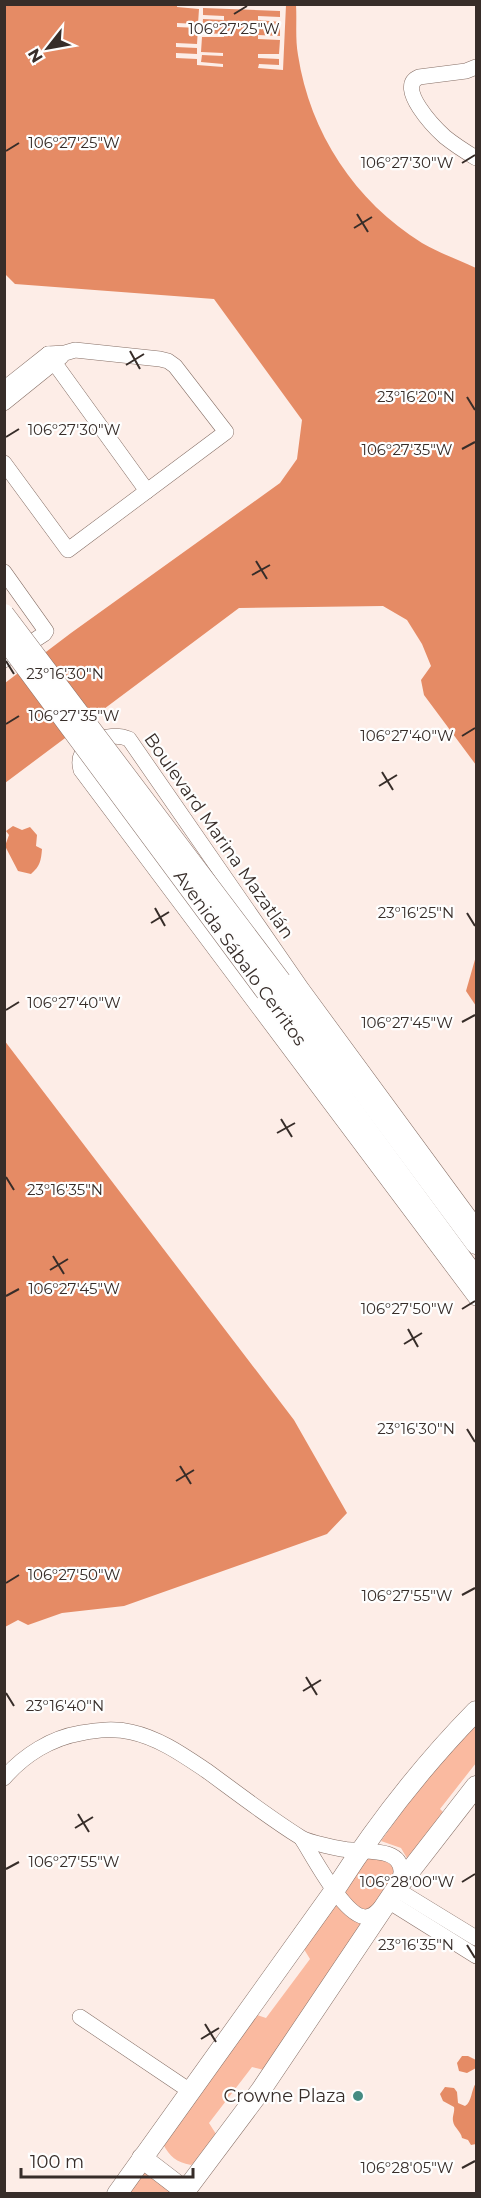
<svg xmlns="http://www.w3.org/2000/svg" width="481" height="2198" viewBox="0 0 481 2198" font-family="Montserrat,sans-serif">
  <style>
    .green { fill: #fabaa0 }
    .water { fill: #e58b65 }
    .pier { fill: #fdede7 }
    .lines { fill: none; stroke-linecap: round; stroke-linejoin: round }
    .minor-casing { stroke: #866f66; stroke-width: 16 }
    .major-casing { stroke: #866f66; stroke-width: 21 }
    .minor { stroke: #fff; stroke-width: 15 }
    .major { stroke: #fff; stroke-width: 20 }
    .major-bridge-casing { stroke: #866f66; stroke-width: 21; stroke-linecap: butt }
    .major-bridge { stroke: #fff; stroke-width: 20 }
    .ticks { fill: none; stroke: #372d29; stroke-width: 2 }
    .poi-dot { fill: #458b82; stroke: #fefefe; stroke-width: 2 }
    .labels { text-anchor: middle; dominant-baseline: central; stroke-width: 4.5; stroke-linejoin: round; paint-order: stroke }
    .street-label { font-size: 18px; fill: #372d29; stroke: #fefefe }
    .poi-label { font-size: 18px; fill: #372d29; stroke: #fefefe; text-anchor: end }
    .ticks-label { font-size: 15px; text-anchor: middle; fill: #372d29; stroke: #fefefe; stroke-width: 4.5; stroke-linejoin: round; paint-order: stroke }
  </style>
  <rect width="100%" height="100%" fill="#fdede7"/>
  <g class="green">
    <path d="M476,1720v43l-36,46 8,8 -37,48 -10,-17 -20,-7 51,-71z"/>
    <path d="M380,1854l16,14 -1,10 -22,31 -11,2 -16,-14v-7l20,-32z"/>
    <path d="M339,1903l13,16 14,4 -102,147 -12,-3 -43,56 7,11 -18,26 -7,5c-15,-3 -21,-8 -28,-21l91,-130 12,4 44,-59 -8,-13 32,-41z"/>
    <path d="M147,2170l24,20v3l-48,1 13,-18z"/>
  </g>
  <g class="water">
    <path d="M5,5h291c1,16 -1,33 2,50 12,78 57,146 124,188 17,10 37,17 54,25v497l-52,-70 -3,-15 10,-14 -9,-22 -15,-24 -24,-14 -144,2 -234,175v-100l66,-50 209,-150 17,-24 5,-39 -88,-121 -199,-15 -10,-10z"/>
    <path d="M13,826l9,4 8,-3 7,8 -1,11 6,3c-1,12 -2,17 -11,25l-13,-3 -13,-25 4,-11 -3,-4z"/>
    <path d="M476,956v50l-10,-15z"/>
    <path d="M4,1040l290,380 53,93 -20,21 -203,72 -62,7 -34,12 -10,-5 -13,7z"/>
    <path d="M462,2056h6l8,4v8l-9,5 -8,-2 -2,-8z"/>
    <path d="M476,2083v61l-5,1 -3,-5 -6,-2c-1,-7 -8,-10 -9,-17 -1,-5 2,-9 1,-14l-11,-6 -3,-7 5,-7 9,1 3,4 1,11 7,3c7,-4 6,-16 11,-23z"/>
  </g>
  <path class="pier" d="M245,5l35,1 6,-1 -3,65 -25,-2 1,-4 20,1v-6l-21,-1v-4h21l1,-14 -22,-1v-4l22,1v-14l-22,-2v-4l22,1v-6l-77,-3v7l21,1v4l-21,-1 -1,14 22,1v3h-22l-1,15 22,1v3l-21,-1 -1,7 22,2v3l-26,-2v-6l-21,-1v-5l21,1v-6l-21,-1v-4l21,1 1,-16 -21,-1v-4l21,1 1,-15 -22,-2v-2z"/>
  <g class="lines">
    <g class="minor-casing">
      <g id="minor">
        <path d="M476,67l-10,4 -47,6c-24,10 16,51 26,60 10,8 21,15 31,21"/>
        <path d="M48,354l99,137"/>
        <path d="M4,389l44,-35 17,-1 10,-3 85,9 8,2 7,5 51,66 -158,118 -64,-87"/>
        <path d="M4,403l57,-46"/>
        <path d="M4,572l42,59 -2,3 -40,26"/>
        <path d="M476,1226l-174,-237 -173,-250c-21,-9 -56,5 -48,31l395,528"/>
        <path d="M4,1778c20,-23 47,-40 77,-45 17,-3 33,-5 50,-1 28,6 52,23 76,39 30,22 61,46 93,66 7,5 42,13 52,13 15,2 50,-2 49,22 0,5 -4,12 -5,17l80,49"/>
        <path d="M302,1839c10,15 46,86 68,77 6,-2 13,-11 18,-15l88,55"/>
        <path d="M80,2017l110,74"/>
      </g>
    </g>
    <g class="major-casing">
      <g id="major">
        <path d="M281,981l195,263"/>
        <path d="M266,992l210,286"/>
        <path d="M142,2158l43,33"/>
        <path d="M117,2194l217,-303c41,-64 89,-126 142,-180"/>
        <path d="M183,2194l78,-104 135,-201 80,-103"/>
      </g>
    </g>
    <use href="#minor" class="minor"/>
    <use href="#major" class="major"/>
    <g class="major-bridge-casing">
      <g id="major-bridge">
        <path d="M4,614l277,367"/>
        <path d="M4,638l262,354"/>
      </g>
    </g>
    <use href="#major-bridge" class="major-bridge"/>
  </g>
  <path class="ticks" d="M234,14l13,-8M6,151l13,-8M462,163l13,-8M357,214l11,18M354,228l18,-11M130,351l10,18M126,365l18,-11M467,397l8,13M6,437l13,-8M462,449l13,-7M256,561l11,18M252,575l18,-10M6,661l8,13M6,724l13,-8M462,736l13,-8M382,772l11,18M379,786l18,-11M155,908l10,18M467,913l8,13M151,923l18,-11M6,1010l13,-8M462,1022l13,-7M281,1119l11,18M277,1133l18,-10M6,1177l8,13M53,1256l11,18M50,1270l18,-11M6,1296l13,-7M462,1309l13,-8M408,1329l10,18M404,1344l18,-11M467,1429l8,13M180,1466l11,18M176,1481l18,-11M6,1583l13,-8M462,1595l13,-7M306,1677l11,18M303,1691l18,-11M6,1693l8,13M78,1814l11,18M75,1828l18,-11M6,1869l13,-7M462,1882l13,-8M467,1945l8,13M205,2024l11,18M201,2039l18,-11M462,2168l13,-7"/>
  <circle class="poi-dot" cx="358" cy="2096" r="6"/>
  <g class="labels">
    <g class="street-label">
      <text transform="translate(219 836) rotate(55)">Boulevard Marina Mazatlán</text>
      <text transform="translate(240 958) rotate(54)">Avenida Sábalo Cerritos</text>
    </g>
    <g class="poi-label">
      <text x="346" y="2096">Crowne Plaza</text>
    </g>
  </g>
  <g class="ticks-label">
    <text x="234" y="34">106°27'25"W</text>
    <text x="74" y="148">106°27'25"W</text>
    <text x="407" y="168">106°27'30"W</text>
    <text x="416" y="402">23°16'20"N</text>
    <text x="74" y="435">106°27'30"W</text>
    <text x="407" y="455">106°27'35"W</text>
    <text x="65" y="679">23°16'30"N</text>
    <text x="74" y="721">106°27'35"W</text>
    <text x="407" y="741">106°27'40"W</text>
    <text x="416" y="918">23°16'25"N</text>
    <text x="74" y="1008">106°27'40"W</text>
    <text x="407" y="1028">106°27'45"W</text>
    <text x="65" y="1195">23°16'35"N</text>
    <text x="74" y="1294">106°27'45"W</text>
    <text x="407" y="1314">106°27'50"W</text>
    <text x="416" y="1434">23°16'30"N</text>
    <text x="74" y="1580">106°27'50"W</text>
    <text x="407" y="1601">106°27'55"W</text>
    <text x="65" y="1711">23°16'40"N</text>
    <text x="74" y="1867">106°27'55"W</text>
    <text x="407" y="1887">106°28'00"W</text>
    <text x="416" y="1950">23°16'35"N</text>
    <text x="407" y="2173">106°28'05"W</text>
  </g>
  <rect width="481" height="2198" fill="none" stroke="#372d29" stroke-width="12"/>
  <g transform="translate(48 48) rotate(239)" stroke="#fefefe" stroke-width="4.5" paint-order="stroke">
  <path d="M0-4.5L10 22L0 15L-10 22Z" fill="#372d29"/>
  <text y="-9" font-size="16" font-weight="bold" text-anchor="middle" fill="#372d29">N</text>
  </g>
  <path d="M21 2168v9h172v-9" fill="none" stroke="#372d29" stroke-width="3"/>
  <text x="30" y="2168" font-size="18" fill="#372d29" stroke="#fefefe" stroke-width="4.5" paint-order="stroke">100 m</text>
</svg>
